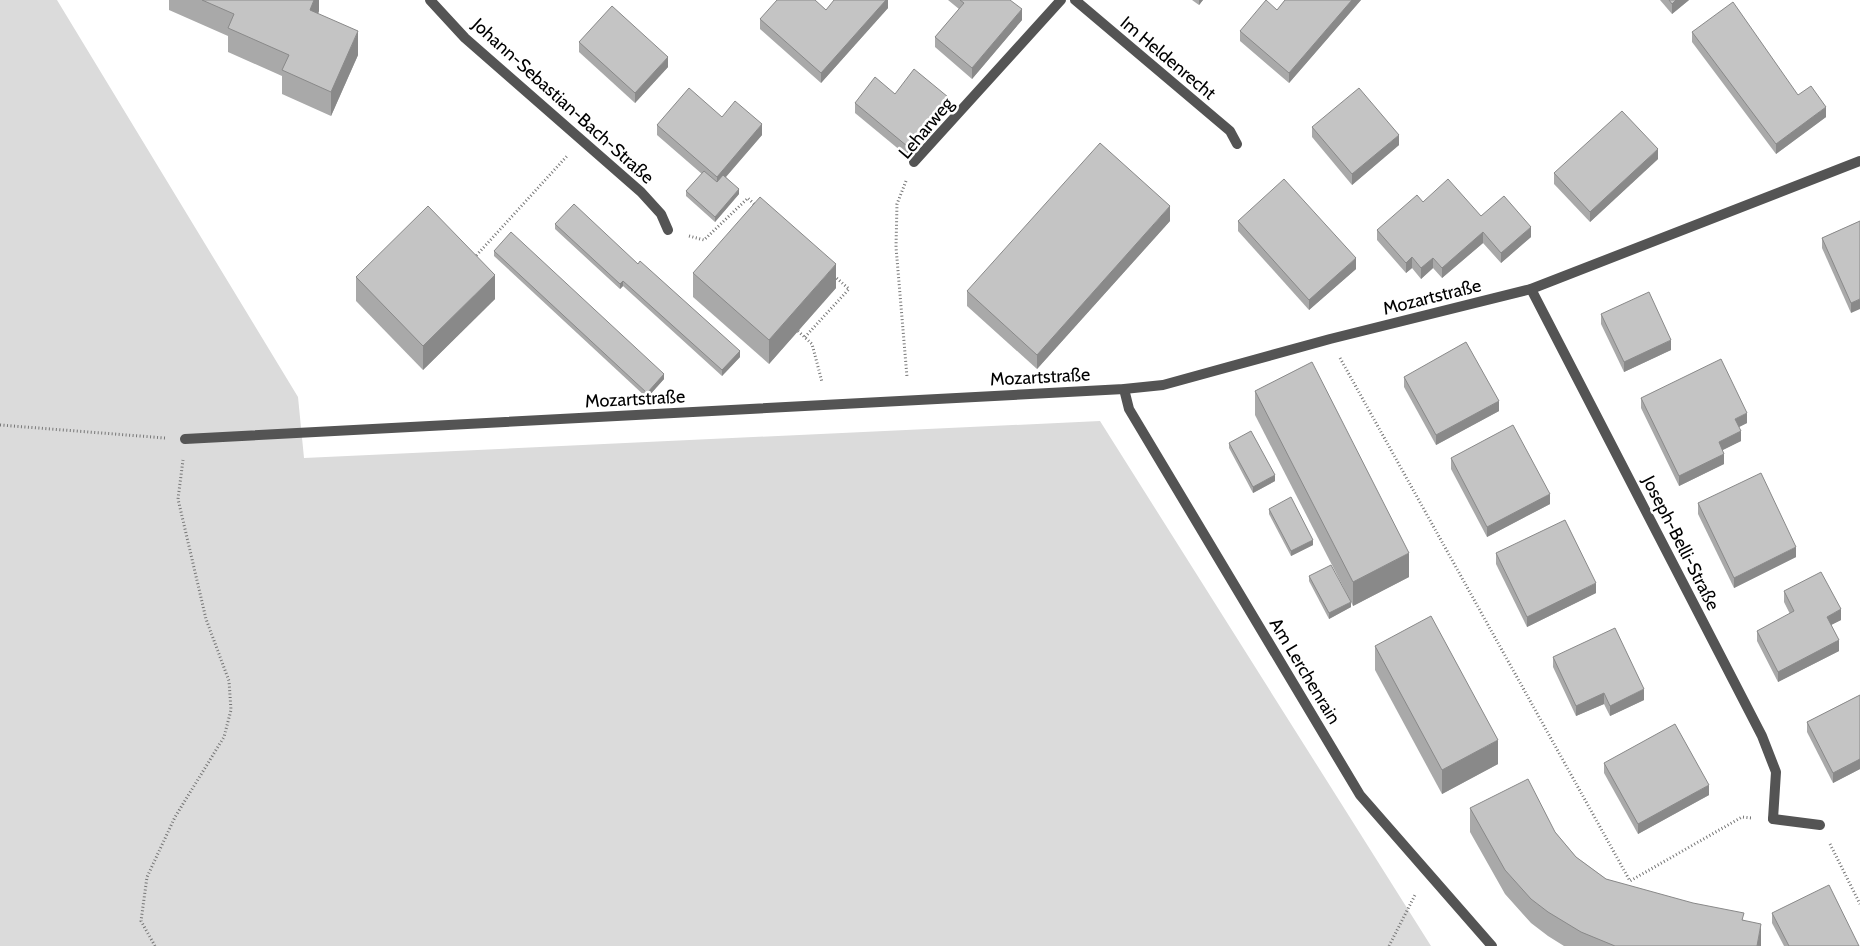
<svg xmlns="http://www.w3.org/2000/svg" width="1860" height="946" viewBox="0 0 1860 946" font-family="Cabin,sans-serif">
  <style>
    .green { fill: #dbdbdb }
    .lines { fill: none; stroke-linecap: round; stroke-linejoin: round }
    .path { stroke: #767676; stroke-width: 3; stroke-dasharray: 1 2.5; stroke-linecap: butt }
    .lane { stroke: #545454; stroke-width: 10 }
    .street { stroke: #545454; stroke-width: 10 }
    .wall { fill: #a9a9a9 }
    .shaded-wall { fill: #898989 }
    .building { fill: #c4c4c4; stroke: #898989 }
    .labels { text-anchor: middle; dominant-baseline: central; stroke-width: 5; stroke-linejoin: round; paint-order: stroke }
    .street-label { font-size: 18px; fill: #000; stroke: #fff }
  </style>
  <rect width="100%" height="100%" fill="#fff"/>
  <path class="green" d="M0,0h57l241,397 6,61 796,-37 331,525h-1431z"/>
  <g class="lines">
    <g class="path">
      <path d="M906,181l-9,23 -1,43 11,130"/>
      <path d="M689,236l15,4 44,-42 7,7"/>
      <path d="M474,258l93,-102"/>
      <path d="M798,331l14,13 10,38"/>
      <path d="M805,337l44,-48 -17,-15"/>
      <path d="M1340,358l290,523 112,-64 10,1"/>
      <path d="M0,425l165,13"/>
      <path d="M1830,844l30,60"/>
      <path d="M155,946l-14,-25 6,-44 28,-60 49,-80 7,-27 -2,-29 -23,-62 -28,-120 5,-39"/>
      <path d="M1389,946l27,-53"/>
    </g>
    <g class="lane">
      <path d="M914,162l147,-162"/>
      <path d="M1773,819l47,6"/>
    </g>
    <g class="street">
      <path d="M430,0l35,38 176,154 20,22 7,16"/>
      <path d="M1075,0l155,131 7,13"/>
      <path d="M1531,289l231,447 14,36 -3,47"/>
      <path d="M1124,389l5,20 231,386 132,151"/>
      <path d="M185,439l939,-50 39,-4 167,-46 201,-50 329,-128"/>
    </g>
  </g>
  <g class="wall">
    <path d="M169,0h150v11l-1,3 40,41 -27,61 -49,-22v-18l-54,-24v-16l-59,-26z"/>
    <path d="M888,0v8l-67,75 -61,-54v-10z"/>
    <path d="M948,0h62l12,20 -50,59 -37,-32v-10l24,-28z"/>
    <path d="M1192,0h11l-4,5z"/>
    <path d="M1285,0h76l-72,83 -49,-42v-10l37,-21z"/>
    <path d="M1660,0h29l-17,14z"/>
    <path d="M1692,32l134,85 -50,37 -84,-112z"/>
    <path d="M579,42l89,25 -33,36 -56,-51z"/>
    <path d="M855,103l93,4 -41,49 -52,-43z"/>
    <path d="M722,117l40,18 -36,42 13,17 -24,28 -29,-26v-5l16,-17 -45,-39v-10z"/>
    <path d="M1312,127l87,18 -47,40 -40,-48z"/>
    <path d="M1658,159l-68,63 -36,-38v-11z"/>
    <path d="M1423,202l58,14 50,21 -30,26 -18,-20 -41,35 -9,-10 -12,11 -9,-11 -6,5 -29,-33v-10z"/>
    <path d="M1170,221l-133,148 -70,-63v-15z"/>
    <path d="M1238,221l118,48 -47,41 -71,-79z"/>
    <path d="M1860,221l-9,92 -29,-65v-10z"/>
    <path d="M555,224l83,40 102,93 -18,19 -99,-90 -3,3 -65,-60z"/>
    <path d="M494,251l170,128 -17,19 -153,-142z"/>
    <path d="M693,273l143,15 -67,76 -76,-67z"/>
    <path d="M356,277l139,22 -72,71 -67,-69z"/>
    <path d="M1601,314l70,36 -47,22 -23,-48z"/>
    <path d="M1404,377l95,34 -63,34 -32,-58z"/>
    <path d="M1255,391l154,186 -56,29 -98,-191z"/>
    <path d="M1641,398l106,25 -8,4 2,14 -19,9 2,14 -45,22 -38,-78z"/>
    <path d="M1229,443l46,38 -22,12 -24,-45z"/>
    <path d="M1451,458l99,46 -63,33 -36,-68z"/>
    <path d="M1698,503l98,54 -62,31 -36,-74z"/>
    <path d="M1269,509l44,36 -22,11 -22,-42z"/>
    <path d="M1496,553l100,40 -69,34 -31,-63z"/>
    <path d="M1309,576l42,31 -22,12 -20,-38z"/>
    <path d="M1784,591l57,29 -10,5 8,26 -61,31 -21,-41v-10l33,-17 -6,-12z"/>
    <path d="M1375,646l123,118 -56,30 -67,-124z"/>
    <path d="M1553,657l91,43 -34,16 -6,-12 -28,12 -23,-49z"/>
    <path d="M1860,695v74l-27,14 -26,-51v-10z"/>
    <path d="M1604,763l105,32 -71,39 -34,-61z"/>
    <path d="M1470,808l85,24 21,25 30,22 138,41 17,26h-197l-16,-10 -17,-13 -26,-29 -35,-62z"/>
    <path d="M1772,913l87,33h-75l-12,-23z"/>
  </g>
  <g class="shaded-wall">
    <path d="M314,0h5v11l-9,23v-24z"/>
    <path d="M886,0h2v8l-67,75v-10z"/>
    <path d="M1199,0h4l-4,5z"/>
    <path d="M1352,0h9l-72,83v-10z"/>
    <path d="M1676,0h13l-17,14v-10z"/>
    <path d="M1022,9v11l-50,59v-11z"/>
    <path d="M358,31v24l-27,61v-24z"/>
    <path d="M668,57v10l-33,36v-10z"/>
    <path d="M948,97v10l-41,49v-10z"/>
    <path d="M1826,107v10l-50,37v-10z"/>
    <path d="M762,124v11l-45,52v-10z"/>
    <path d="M1399,135v10l-47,40v-11z"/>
    <path d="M1658,149v10l-68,63v-10z"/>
    <path d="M739,189v5l-24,28v-5z"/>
    <path d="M1170,206v15l-133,148v-14z"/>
    <path d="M1531,227v10l-30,26v-10z"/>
    <path d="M1483,232v11l-41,35v-10z"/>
    <path d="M1412,257v11l-6,5v-10z"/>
    <path d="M1356,258v11l-47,41v-10z"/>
    <path d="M1433,258v10l-12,11v-11z"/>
    <path d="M836,264v24l-67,76v-24z"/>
    <path d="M495,275v24l-72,71v-24z"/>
    <path d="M623,281v5l-3,3v-5z"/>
    <path d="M1860,299v10l-9,4v-10z"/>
    <path d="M1671,340v10l-47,22v-10z"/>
    <path d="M740,351v6l-18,19v-6z"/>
    <path d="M664,374v5l-17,19v-5z"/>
    <path d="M1499,401v10l-63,34v-10z"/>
    <path d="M1747,413v10l-12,6v-10z"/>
    <path d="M1741,431v10l-22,11v-10z"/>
    <path d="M1724,454v10l-45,22v-10z"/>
    <path d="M1275,475v6l-22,12v-6z"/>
    <path d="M1550,494v10l-63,33v-10z"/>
    <path d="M1313,540v5l-22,11v-5z"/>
    <path d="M1796,547v10l-62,31v-10z"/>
    <path d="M1409,553v24l-56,29v-24z"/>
    <path d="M1596,583v10l-69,34v-10z"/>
    <path d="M1351,602v5l-22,12v-6z"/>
    <path d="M1841,609v11l-14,7v-10z"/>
    <path d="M1839,640v11l-61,31v-10z"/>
    <path d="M1644,689v11l-34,16v-10z"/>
    <path d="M1604,693v11l-28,12v-10z"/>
    <path d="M1498,740v24l-56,30v-24z"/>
    <path d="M1860,759v10l-27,14v-10z"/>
    <path d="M1709,785v10l-71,39v-10z"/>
    <path d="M1761,924v22h-4z"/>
  </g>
  <g class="building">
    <path d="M202,0h112l-4,10 48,21 -27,61 -49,-22 7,-15 -61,-27 6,-14z"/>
    <path d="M777,0h38l11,10 8,-10h52l-65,73 -61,-54z"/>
    <path d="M960,0h50l12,9 -50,59 -37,-31 29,-34z"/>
    <path d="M1266,0l11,10 8,-10h67l-63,73 -49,-42z"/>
    <path d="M1669,0h7l-4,4z"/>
    <path d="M1733,2l65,93 13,-9 15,21 -50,37 -84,-112z"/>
    <path d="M612,6l56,51 -33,36 -56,-51z"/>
    <path d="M914,69l34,28 -41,49 -52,-43 20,-26 20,17z"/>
    <path d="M689,88l33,29 13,-16 27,23 -45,53 -60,-52z"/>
    <path d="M1359,88l40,47 -47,39 -40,-47z"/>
    <path d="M1622,111l36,38 -68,63 -36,-39z"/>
    <path d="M1100,143l70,63 -133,149 -70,-64z"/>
    <path d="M704,171l13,11 6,-7 16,14 -24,28 -29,-26z"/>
    <path d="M1284,179l72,79 -47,42 -71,-79z"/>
    <path d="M1448,179l33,37 23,-20 27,31 -30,26 -18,-21 -41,36 -9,-10 -12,10 -9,-11 -6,6 -29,-33 40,-35 6,7z"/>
    <path d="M760,197l76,67 -67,76 -76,-67z"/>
    <path d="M574,204l64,60 2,-3 100,90 -18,19 -99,-89 -3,3 -65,-60z"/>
    <path d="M428,206l67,69 -72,71 -67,-69z"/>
    <path d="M1860,221v78l-9,4 -29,-65z"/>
    <path d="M511,232l153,142 -17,19 -153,-142z"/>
    <path d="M1649,292l22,48 -47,22 -23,-48z"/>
    <path d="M1466,342l33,59 -63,34 -32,-58z"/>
    <path d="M1721,359l26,54 -12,6 6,12 -22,11 5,12 -45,22 -38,-78z"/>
    <path d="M1312,362l97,191 -56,29 -98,-191z"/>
    <path d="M1513,425l37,69 -63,33 -36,-69z"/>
    <path d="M1251,431l24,44 -22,12 -24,-44z"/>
    <path d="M1761,473l35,74 -62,31 -36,-75z"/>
    <path d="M1291,497l22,43 -22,11 -22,-42z"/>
    <path d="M1565,520l31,63 -69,34 -31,-64z"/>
    <path d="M1331,565l20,37 -22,11 -20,-37z"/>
    <path d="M1821,572l20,37 -14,8 12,23 -61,32 -21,-41 37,-20 -10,-20z"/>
    <path d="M1431,616l67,124 -56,30 -67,-124z"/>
    <path d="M1615,628l29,61 -34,17 -6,-13 -28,13 -23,-49z"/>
    <path d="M1860,695v64l-27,14 -26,-51z"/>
    <path d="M1675,724l34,61 -71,39 -34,-61z"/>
    <path d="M1528,779l27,53 21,25 30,22 87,24 51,10 -2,7 19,4 -4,22h-142l-34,-14 -33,-20 -17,-13 -26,-29 -35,-62z"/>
    <path d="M1829,885l30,61h-70l-17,-33z"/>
  </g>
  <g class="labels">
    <g class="street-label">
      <text transform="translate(1168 58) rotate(40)">Im Heldenrecht</text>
      <text transform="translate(563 101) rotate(42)">Johann-Sebastian-Bach-Straße</text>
      <text transform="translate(926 128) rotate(-50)">Leharweg</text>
      <text transform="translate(1432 297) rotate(-14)">Mozartstraße</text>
      <text transform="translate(1040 377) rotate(-3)">Mozartstraße</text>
      <text transform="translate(635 399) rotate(-3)">Mozartstraße</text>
      <text transform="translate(1681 543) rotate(63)">Joseph-Belli-Straße</text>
      <text transform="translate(1305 671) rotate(59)">Am Lerchenrain</text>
    </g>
  </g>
</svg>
